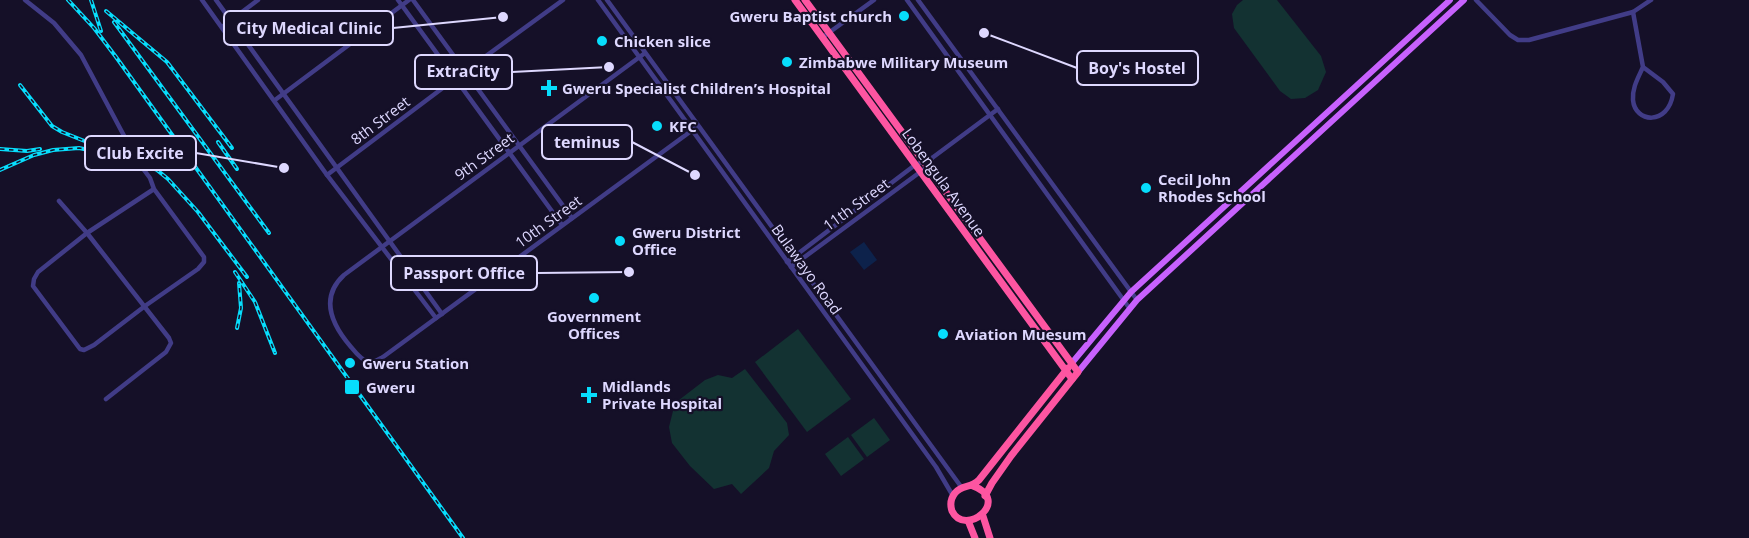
<svg xmlns="http://www.w3.org/2000/svg" width="1749" height="538" viewBox="0 0 1749 538" font-family="'Open Sans',sans-serif">
  <style>
    .green { fill: #133232 }
    .water { fill: #0d224b }
    .lines { fill: none; stroke-linecap: round; stroke-linejoin: round }
    .minor { stroke: #413c87; stroke-width: 4.5 }
    .major { stroke: #c761fd; stroke-width: 6 }
    .highway { stroke: #fd55a1; stroke-width: 7 }
    .rail-casing { stroke: #07ddfc; stroke-width: 4 }
    .rail { stroke: #151028; stroke-width: 1.5; stroke-dasharray: 4.5; stroke-linecap: butt }
    .poi-dot { fill: #07ddfc; stroke: #151028; stroke-width: 2 }
    .labels { text-anchor: middle; dominant-baseline: central; stroke-width: 4.5; stroke-linejoin: round; paint-order: stroke }
    .poi-label { font-size: 15px; font-weight: bold; fill: #ded8ff; stroke: #151028; text-anchor: start }
    .street-label { font-size: 15px; fill: #ded8ff; stroke: #151028 }
    .leader { fill: none; stroke: #ded8ff; stroke-width: 2 }
    .callout-dot { fill: #ded8ff; stroke: #151028; stroke-width: 2 }
    .callout { fill: #151028; stroke: #ded8ff; stroke-width: 2 }
    .callout-label { font-size: 16px; text-anchor: middle; font-weight: bold; fill: #ded8ff }
  </style>
  <rect width="100%" height="100%" fill="#151028"/>
  <g class="green">
    <path d="M1243,0h34l44,56 5,16 -8,18 -13,8 -14,1 -11,-8 -46,-63 -2,-14 5,-9z"/>
    <path d="M798,329l53,70 -44,33 -52,-70z"/>
    <path d="M745,369l42,54 2,12 -15,16 -5,17 -28,26 -9,-10 -18,5 -24,-23 -18,-23 -3,-16 4,-16 6,-11 26,-20 13,-5 14,3z"/>
    <path d="M874,418l16,22 -23,17 -16,-22z"/>
    <path d="M848,437l16,22 -23,17 -16,-22z"/>
  </g>
  <path class="water" d="M864,242l13,18 -13,10 -14,-18z"/>
  <g class="lines">
    <g class="minor">
      <path d="M25,0l29,23 27,32 57,107 12,16 4,11 50,68v5l-6,7 -53,37 -51,39 -10,5 -4,-1 -47,-63 1,-7 4,-7 49,-39 67,-44"/>
      <path d="M202,0l125,175 109,143"/>
      <path d="M216,0l226,314"/>
      <path d="M398,0l164,225"/>
      <path d="M413,0l159,218"/>
      <path d="M598,0l338,467 17,29"/>
      <path d="M607,0l355,488"/>
      <path d="M907,0l223,309"/>
      <path d="M918,0l219,300"/>
      <path d="M1476,0l34,35 8,5h11l104,-28 18,-12"/>
      <path d="M1633,12l10,55 20,15 10,12c-5,32 -38,29 -40,6 -1,-12 5,-22 10,-33"/>
      <path d="M222,27l36,-27"/>
      <path d="M823,37l51,-37"/>
      <path d="M645,53l-301,222c-25,23 -12,50 7,72 4,5 11,14 18,15 5,1 10,-3 14,-5l315,-231"/>
      <path d="M275,100l134,-100"/>
      <path d="M327,175l137,-103 99,-72"/>
      <path d="M59,201l28,32 82,105 2,5 -5,9 -60,47"/>
      <path d="M787,262l128,-97 17,-7 66,-49"/>
      <path d="M791,267l136,-100 5,-9"/>
    </g>
    <g class="major">
      <path d="M1071,364l60,-72 319,-292"/>
      <path d="M1078,372l59,-72 327,-300"/>
    </g>
    <g class="highway">
      <path d="M795,0l277,379"/>
      <path d="M805,0l273,372 -67,84 -19,27 -7,13"/>
      <path d="M973,486c39,14 -8,52 -21,25 -2,-6 -1,-13 3,-18 8,-9 15,-4 24,-13l89,-112"/>
      <path d="M983,516l7,22"/>
      <path d="M969,523l6,15"/>
    </g>
    <g class="rail-casing">
      <g id="rail">
        <path d="M68,0l26,28 22,29 347,481"/>
        <path d="M91,0l10,31"/>
        <path d="M106,11l61,51 65,86"/>
        <path d="M114,22l155,211"/>
        <path d="M20,85l32,41 10,6 30,12"/>
        <path d="M218,142l19,27"/>
        <path d="M0,149l27,2 13,-2"/>
        <path d="M0,170l34,-15 19,-5 26,-2 44,9 34,13 11,9 30,33 49,65"/>
        <path d="M235,272l20,30 20,51"/>
        <path d="M237,328l4,-20 -2,-25"/>
      </g>
    </g>
    <use href="#rail" class="rail"/>
  </g>
  <g class="poi-dot">
    <circle cx="904" cy="16" r="6"/>
    <circle cx="602" cy="41" r="6"/>
    <circle cx="787" cy="62" r="6"/>
    <path d="M546 79h6v6h6v6h-6v6h-6v-6h-6v-6h6z"/>
    <circle cx="657" cy="126" r="6"/>
    <circle cx="1146" cy="188" r="6"/>
    <circle cx="620" cy="241" r="6"/>
    <circle cx="594" cy="298" r="6"/>
    <circle cx="943" cy="334" r="6"/>
    <circle cx="350" cy="363" r="6"/>
    <rect x="344" y="379" width="16" height="16" rx="3"/>
    <path d="M586 386h6v6h6v6h-6v6h-6v-6h-6v-6h6z"/>
  </g>
  <g class="labels">
    <g class="poi-label">
      <text x="892" y="16" text-anchor="end">Gweru Baptist church</text>
      <text x="614" y="41">Chicken slice</text>
      <text x="799" y="62">Zimbabwe Military Museum</text>
      <text x="562" y="88">Gweru Specialist Children’s Hospital</text>
      <text x="669" y="126">KFC</text>
      <text x="1158" y="179">Cecil John<tspan x="1158" dy="17">Rhodes School</tspan></text>
      <text x="632" y="232">Gweru District<tspan x="632" dy="17">Office</tspan></text>
      <text x="594" y="316" text-anchor="middle">Government<tspan x="594" dy="17">Offices</tspan></text>
      <text x="955" y="334">Aviation Muesum</text>
      <text x="362" y="363">Gweru Station</text>
      <text x="602" y="386">Midlands<tspan x="602" dy="17">Private Hospital</tspan></text>
      <text x="366" y="387">Gweru</text>
    </g>
    <g class="street-label">
      <text transform="translate(380 120) rotate(-37)">8th Street</text>
      <text transform="translate(484 156) rotate(-36)">9th Street</text>
      <text transform="translate(944 182) rotate(54)">Lobengula Avenue</text>
      <text transform="translate(856 204) rotate(-36)">11th Street</text>
      <text transform="translate(548 221) rotate(-36)">10th Street</text>
      <text transform="translate(807 269) rotate(54)">Bulawayo Road</text>
    </g>
  </g>
  <path class="leader" d="M503 17L393 28M984 33L1077 68M609 67L512 72M695 175L632 142M284 168L196 153M629 272L537 273"/>
  <g class="callout-dot">
    <circle cx="503" cy="17" r="6"/>
    <circle cx="984" cy="33" r="6"/>
    <circle cx="609" cy="67" r="6"/>
    <circle cx="695" cy="175" r="6"/>
    <circle cx="284" cy="168" r="6"/>
    <circle cx="629" cy="272" r="6"/>
  </g>
  <g class="callout">
    <rect x="224" y="11" width="169" height="34" rx="6"/>
    <rect x="1077" y="51" width="121" height="34" rx="6"/>
    <rect x="415" y="55" width="97" height="34" rx="6"/>
    <rect x="542" y="125" width="90" height="34" rx="6"/>
    <rect x="85" y="136" width="111" height="34" rx="6"/>
    <rect x="391" y="256" width="146" height="34" rx="6"/>
  </g>
  <g class="callout-label">
    <text x="309" y="34">City Medical Clinic</text>
    <text x="1137" y="74">Boy's Hostel</text>
    <text x="463" y="77">ExtraCity</text>
    <text x="587" y="148">teminus</text>
    <text x="140" y="159">Club Excite</text>
    <text x="464" y="279">Passport Office</text>
  </g>
</svg>
